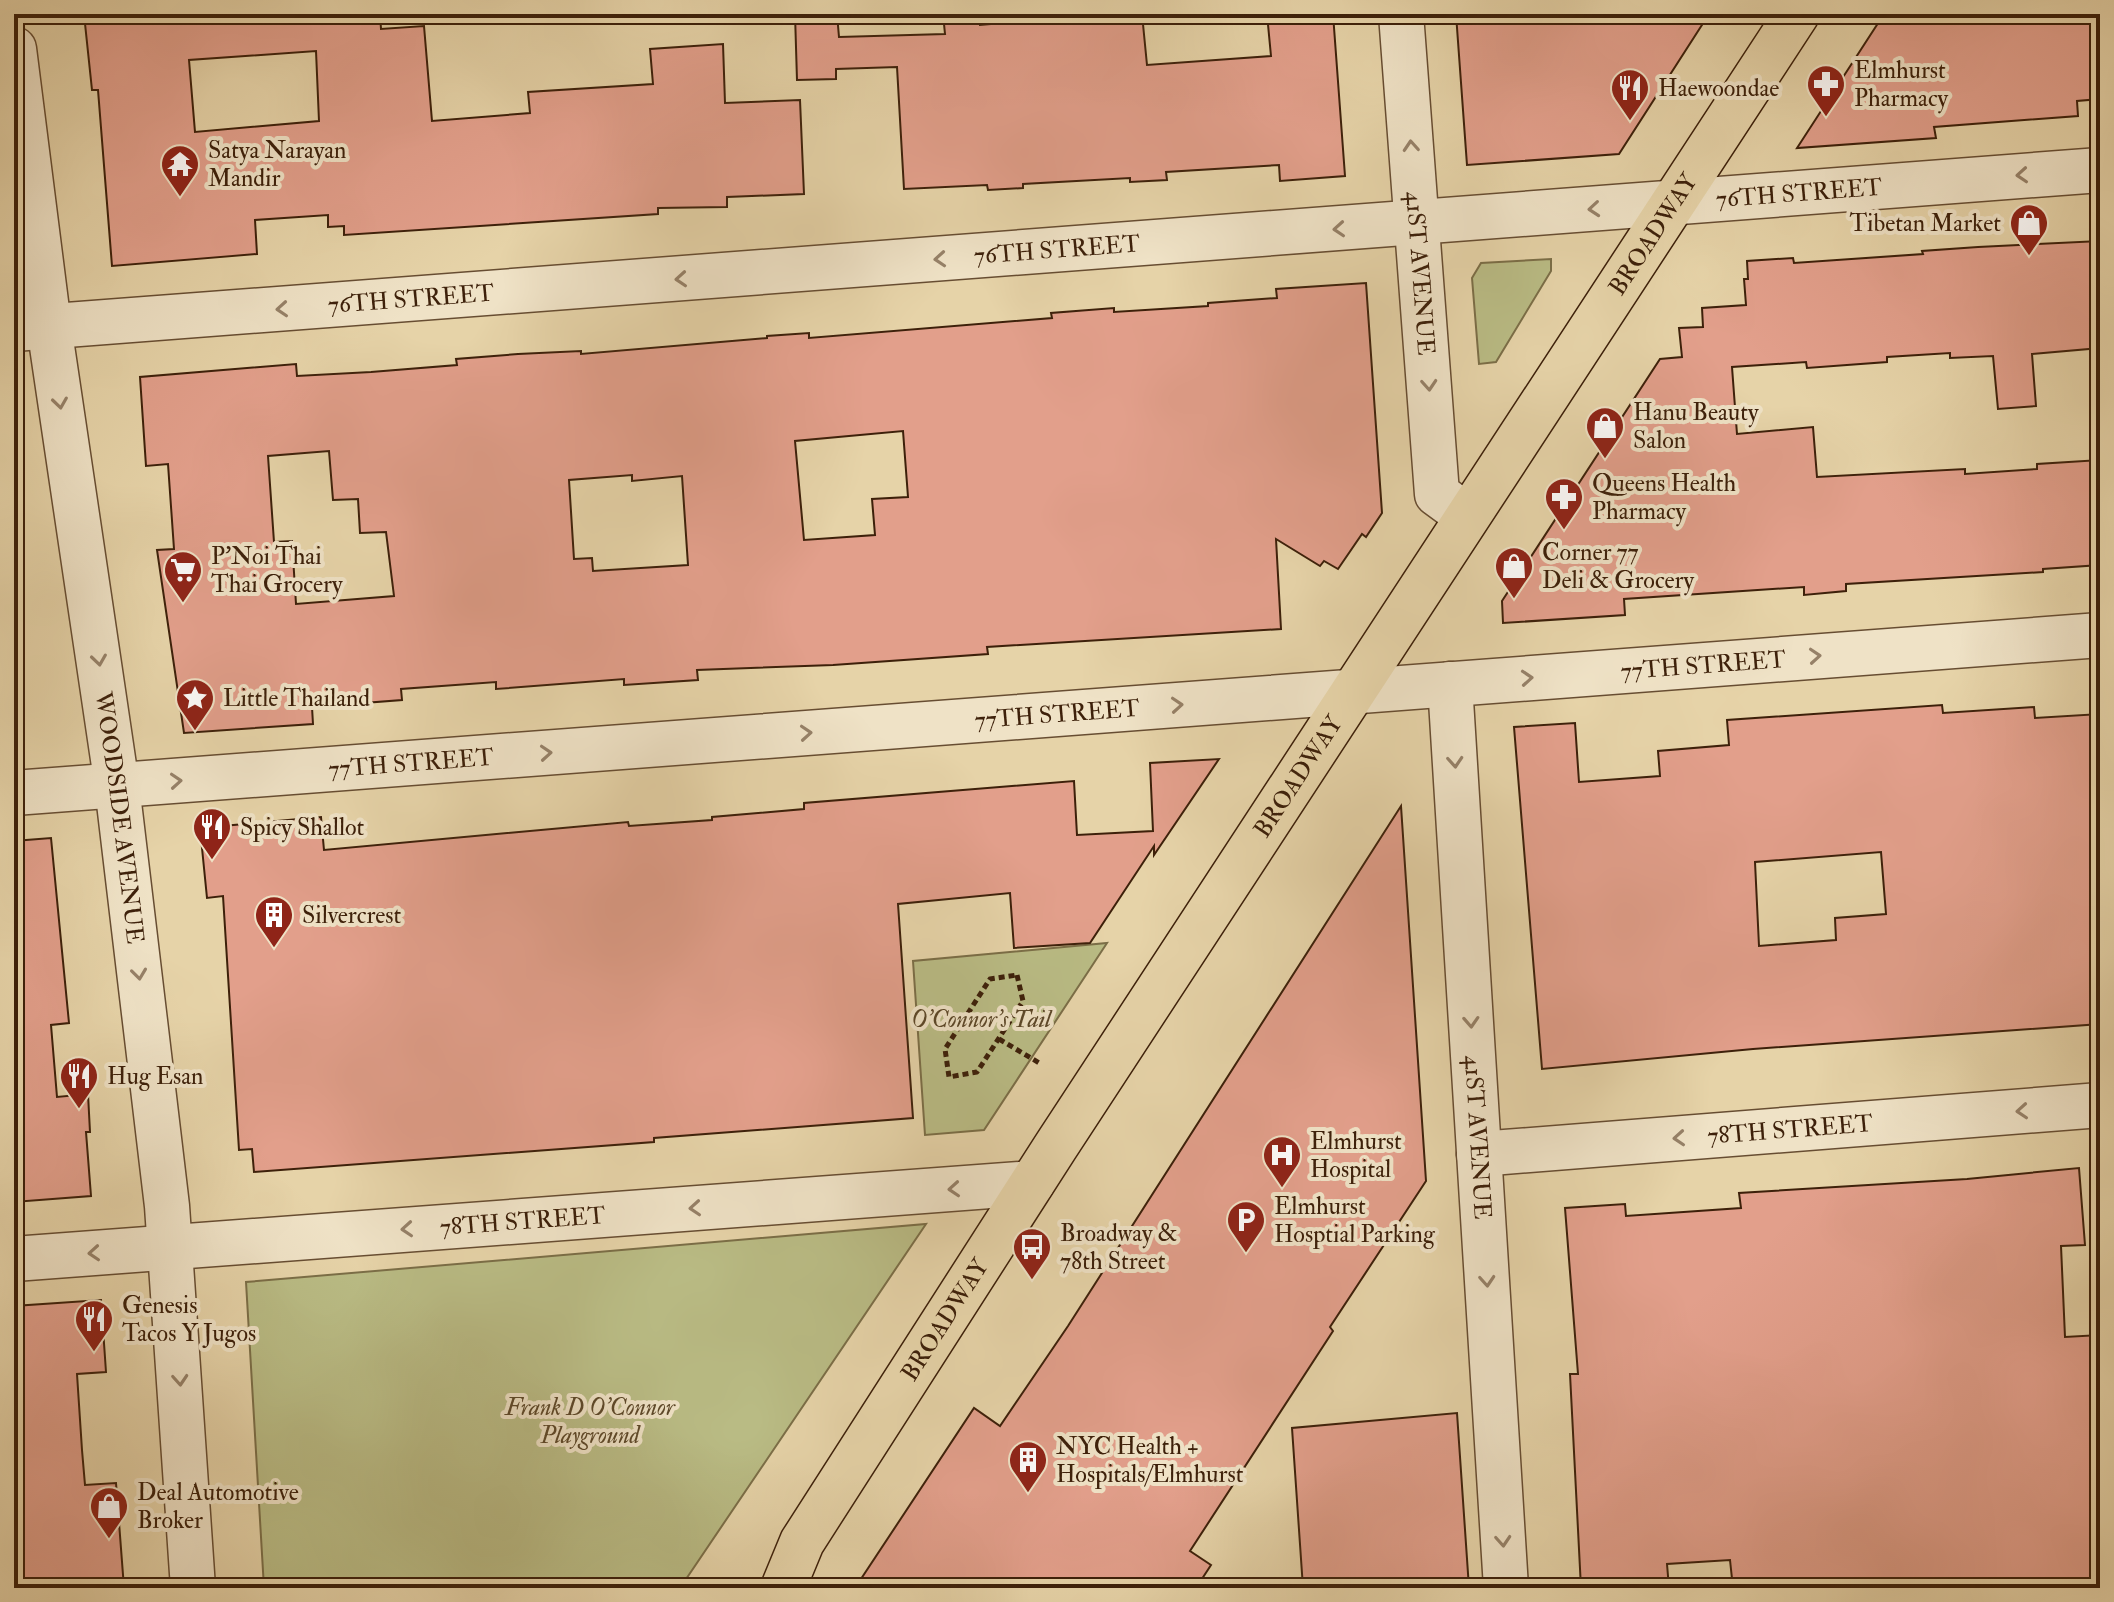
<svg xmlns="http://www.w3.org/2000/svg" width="2114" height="1602" viewBox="0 0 2114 1602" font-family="'IM FELL Double Pica',serif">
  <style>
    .green { fill: #b9bb84; stroke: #7b6e47; stroke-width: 2 }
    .building { fill: #e29f8b; stroke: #3d200a; stroke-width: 2; fill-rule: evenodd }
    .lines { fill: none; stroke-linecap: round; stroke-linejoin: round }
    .minor-casing { stroke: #674d32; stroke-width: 47 }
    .major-casing { stroke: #3d200a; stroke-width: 47 }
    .path { stroke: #3d200a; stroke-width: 5; stroke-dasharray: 6 4; stroke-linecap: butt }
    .minor { stroke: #efe2c6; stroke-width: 44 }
    .major { stroke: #e6d3a8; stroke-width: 44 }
    .oneway { stroke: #968168 }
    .labels { text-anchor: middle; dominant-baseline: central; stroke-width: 8; stroke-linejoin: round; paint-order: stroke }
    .poi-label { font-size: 24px; fill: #3d200a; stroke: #efe2c6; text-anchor: start }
    .street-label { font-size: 24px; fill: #3d200a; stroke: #efe2c6 }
    .park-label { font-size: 24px; font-style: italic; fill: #5c4728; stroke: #efe2c6 }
  </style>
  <rect width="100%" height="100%" fill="#e6d3a8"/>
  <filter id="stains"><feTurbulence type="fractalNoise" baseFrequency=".0025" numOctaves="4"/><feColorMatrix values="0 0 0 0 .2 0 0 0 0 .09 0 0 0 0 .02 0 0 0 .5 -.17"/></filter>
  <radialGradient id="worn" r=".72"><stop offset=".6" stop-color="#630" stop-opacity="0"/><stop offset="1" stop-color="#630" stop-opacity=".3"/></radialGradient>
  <g class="green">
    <path d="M1551,259v12l-55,91 -17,2 -7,-86 9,-15z"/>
    <path d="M1107,943l-123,187 -59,5 -12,-174z"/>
    <path d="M926,1224l-246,364h-416l-18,-306z"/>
  </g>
  <g class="building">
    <path d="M84,14h296l1,15 43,-3 8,95 98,-8 -2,-21 125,-8 -3,-35 73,-5 2,59 75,-3 4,94 -77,3v10l-69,1v6l-314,21v-9l-16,1v-12l-73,5 2,34 -145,12 -14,-176h-6zM316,51l3,70 -124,11 -6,-72z"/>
    <path d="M795,14h42l2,23 106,-3 -2,-20h36l1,11 129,-11h33l5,51 124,-9 -4,-42h66l12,162 -65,5 -1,-16 -113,7 1,8 -37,2v-4l-107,6v4l-35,2 -1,-5 -83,4 -7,-122 -61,2v10l-39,1z"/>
    <path d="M1456,14h253l-90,140 -152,11z"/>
    <path d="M1884,14h216v85l-23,2 1,15 -144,11 2,11 -139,10z"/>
    <path d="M2100,241v107l-68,6 4,52 -38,3 -5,-53 -43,2v-5l-63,4v5l-80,6 -1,-6 -74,5 5,67 76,-7 4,50 148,-8v5l72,-5v-5l63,-4v105l-57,4v3l-197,12v7l-42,4v-8l-180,12 1,16 -122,8 -1,-22 158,-242 22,-2 -3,-29 24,-1 -1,-19 44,-3 -2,-26h4l-1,-18 46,-3 1,5 129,-9 -1,-3 56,-4z"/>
    <path d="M1366,283l16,230 -16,24 -4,-3 -24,35 -14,-8 -4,5 -44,-27 5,90 -294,18 1,7 -155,11 -136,5 1,10 -74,5v-6l-128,10v-7l-95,7 1,11 -90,7 1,17 -129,9 -27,-183 17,-1 -6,-85 -22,2 -6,-89 156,-13 1,12 74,-4 86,-7 -1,-6 62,-5 63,-3v3l186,-16v-2l42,-3v5l243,-20 -1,-5 63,-5v4l94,-6v-3l69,-5 -1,-9zM903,431l5,66 -36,2 3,36 -71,5 -9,-99zM329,451l4,49 25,-1 2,34 26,-1 8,64 -98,8 -4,-63 -18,1 -6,-86zM632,475v6l50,-5 6,89 -95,6 -1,-13 -18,1 -5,-79z"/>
    <path d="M1942,705l1,8 91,-6 1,11 65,-4v310l-347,25 -211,20 -28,-342 61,-4 4,59 81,-6 -2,-25 71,-6 -2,-25zM1881,852l5,62 -51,4 1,22 -77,6 -4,-84z"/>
    <path d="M1219,759l-65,96v-9l-64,97 -76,5 -4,-55 -112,11 15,214 -259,20v4l-400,30 -2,-23 -13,1 -16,-254 -16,2 -7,-70 121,-11 3,33 304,-28 1,4 83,-6v-3l92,-8v-6l270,-22 3,54 76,-4 -3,-68z"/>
    <path d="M1401,806l25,375 -96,146 3,4 -143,220 21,14 -15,23h-341l119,-180 26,18 68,-100z"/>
    <path d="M51,838l18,185 -18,2 6,72 31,-3 2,38h-4l5,64 -77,6v-361z"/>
    <path d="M2079,1168l6,77 -24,1 4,91 35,-2v114h-5l5,67v72h-367l-3,-28 -63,4 2,24h-88l-11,-214h8l-13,-166 60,-4 1,12 115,-8 -2,-15 228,-14z"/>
    <path d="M101,1300l5,72 -29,2 5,76 3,35 31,-2 8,105h-110v-282z"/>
    <path d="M1457,1413l12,175h-166l-11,-160z"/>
  </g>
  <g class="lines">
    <g class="minor-casing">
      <g id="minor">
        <path id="s1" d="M1401,14l36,480 30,22"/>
        <path id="s2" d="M14,49l35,277 68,460 50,420 26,382"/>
        <path id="s3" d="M14,329l2086,-159"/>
        <path id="s4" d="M1450,684l56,904"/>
        <path id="s5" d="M14,793l2086,-158"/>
        <path id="s6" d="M1479,1154l621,-49"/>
        <path id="s7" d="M14,1259l1018,-76"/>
      </g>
    </g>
    <g class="major-casing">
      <g id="major">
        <path id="s8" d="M783,1588l19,-46 254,-396 741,-1132"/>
      </g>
    </g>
    <g class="path">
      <path d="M1017,975l6,26 -46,71 -28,5 -4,-28 45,-70z"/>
      <path d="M999,1039l42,25"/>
    </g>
    <use href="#minor" class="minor"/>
    <use href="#major" class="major"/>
  </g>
  <defs><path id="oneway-chevron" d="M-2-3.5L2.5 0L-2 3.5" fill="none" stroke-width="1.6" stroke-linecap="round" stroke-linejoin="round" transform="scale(2)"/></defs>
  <g class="oneway">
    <use href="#oneway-chevron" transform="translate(1411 146) rotate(-94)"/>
    <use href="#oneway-chevron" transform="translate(2022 175) rotate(176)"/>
    <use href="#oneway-chevron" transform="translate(1594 209) rotate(175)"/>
    <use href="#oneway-chevron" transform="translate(1339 229) rotate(176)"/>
    <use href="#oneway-chevron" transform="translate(940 259) rotate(176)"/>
    <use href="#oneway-chevron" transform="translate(681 279) rotate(176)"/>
    <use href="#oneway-chevron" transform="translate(282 309) rotate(176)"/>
    <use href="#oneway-chevron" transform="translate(1429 385) rotate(86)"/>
    <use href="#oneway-chevron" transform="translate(60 403) rotate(82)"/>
    <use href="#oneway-chevron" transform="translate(1815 656) rotate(-4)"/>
    <use href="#oneway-chevron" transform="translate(99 660) rotate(82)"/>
    <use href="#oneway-chevron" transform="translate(1527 678) rotate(-4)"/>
    <use href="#oneway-chevron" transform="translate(1177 705) rotate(-4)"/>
    <use href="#oneway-chevron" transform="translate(806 733) rotate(-4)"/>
    <use href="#oneway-chevron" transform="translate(546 753) rotate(-4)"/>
    <use href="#oneway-chevron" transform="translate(1455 762) rotate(86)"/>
    <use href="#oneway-chevron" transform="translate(176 781) rotate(-4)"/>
    <use href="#oneway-chevron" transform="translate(139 974) rotate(83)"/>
    <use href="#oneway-chevron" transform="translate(1471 1022) rotate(87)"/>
    <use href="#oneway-chevron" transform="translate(2022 1111) rotate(176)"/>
    <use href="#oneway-chevron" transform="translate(1679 1138) rotate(176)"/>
    <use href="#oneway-chevron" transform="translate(954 1189) rotate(176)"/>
    <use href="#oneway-chevron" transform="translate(695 1208) rotate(176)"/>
    <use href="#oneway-chevron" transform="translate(407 1229) rotate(176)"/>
    <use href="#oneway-chevron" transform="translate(94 1253) rotate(176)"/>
    <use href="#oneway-chevron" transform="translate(1487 1281) rotate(86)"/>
    <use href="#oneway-chevron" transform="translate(180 1380) rotate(86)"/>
    <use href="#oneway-chevron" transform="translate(1503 1541) rotate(86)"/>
  </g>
  <defs>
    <g id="pharmacy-pin" transform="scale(2)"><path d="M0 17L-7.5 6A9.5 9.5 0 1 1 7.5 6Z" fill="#8f2418" stroke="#efe2c6"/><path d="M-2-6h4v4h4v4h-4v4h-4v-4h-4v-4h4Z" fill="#fff"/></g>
    <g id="restaurant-pin" transform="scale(2)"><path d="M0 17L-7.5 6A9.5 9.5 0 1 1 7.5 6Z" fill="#8f2418" stroke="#efe2c6"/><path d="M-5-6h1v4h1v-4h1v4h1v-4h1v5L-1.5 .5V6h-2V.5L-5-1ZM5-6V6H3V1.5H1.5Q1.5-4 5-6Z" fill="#fff"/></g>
    <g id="temple-pin" transform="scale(2)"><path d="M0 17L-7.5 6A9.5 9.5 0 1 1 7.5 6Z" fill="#8f2418" stroke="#efe2c6"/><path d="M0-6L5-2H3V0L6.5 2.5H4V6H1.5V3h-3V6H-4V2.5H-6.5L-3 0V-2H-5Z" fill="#fff"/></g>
    <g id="shop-pin" transform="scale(2)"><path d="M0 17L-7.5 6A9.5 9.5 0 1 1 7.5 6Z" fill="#8f2418" stroke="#efe2c6"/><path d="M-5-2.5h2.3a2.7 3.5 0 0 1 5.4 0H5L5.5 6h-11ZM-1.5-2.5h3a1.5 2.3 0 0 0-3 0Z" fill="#fff"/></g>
    <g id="supermarket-pin" transform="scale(2)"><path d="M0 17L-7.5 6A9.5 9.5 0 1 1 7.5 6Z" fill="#8f2418" stroke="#efe2c6"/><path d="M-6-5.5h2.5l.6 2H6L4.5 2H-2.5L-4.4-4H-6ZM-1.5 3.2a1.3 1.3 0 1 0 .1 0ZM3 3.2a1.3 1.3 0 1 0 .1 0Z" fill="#fff"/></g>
    <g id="sight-pin" transform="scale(2)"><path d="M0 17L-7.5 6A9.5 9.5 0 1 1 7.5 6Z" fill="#8f2418" stroke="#efe2c6"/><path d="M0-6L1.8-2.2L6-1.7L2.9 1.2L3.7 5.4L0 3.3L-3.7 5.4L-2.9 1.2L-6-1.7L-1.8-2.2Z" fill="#fff"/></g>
    <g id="building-pin" transform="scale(2)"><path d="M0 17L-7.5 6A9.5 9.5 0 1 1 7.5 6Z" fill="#8f2418" stroke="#efe2c6"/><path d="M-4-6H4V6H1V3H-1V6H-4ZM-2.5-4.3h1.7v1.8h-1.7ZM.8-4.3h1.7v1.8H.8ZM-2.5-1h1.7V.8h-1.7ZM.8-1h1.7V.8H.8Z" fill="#fff"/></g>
    <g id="hospital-pin" transform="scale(2)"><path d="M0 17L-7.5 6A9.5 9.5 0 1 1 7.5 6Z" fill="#8f2418" stroke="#efe2c6"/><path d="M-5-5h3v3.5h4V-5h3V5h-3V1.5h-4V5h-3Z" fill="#fff"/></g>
    <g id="parking-pin" transform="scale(2)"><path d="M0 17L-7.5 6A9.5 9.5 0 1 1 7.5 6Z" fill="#8f2418" stroke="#efe2c6"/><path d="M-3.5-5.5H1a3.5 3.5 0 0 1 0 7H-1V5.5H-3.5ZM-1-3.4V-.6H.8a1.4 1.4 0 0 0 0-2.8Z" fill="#fff"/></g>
    <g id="bus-pin" transform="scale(2)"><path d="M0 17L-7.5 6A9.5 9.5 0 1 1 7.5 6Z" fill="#8f2418" stroke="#efe2c6"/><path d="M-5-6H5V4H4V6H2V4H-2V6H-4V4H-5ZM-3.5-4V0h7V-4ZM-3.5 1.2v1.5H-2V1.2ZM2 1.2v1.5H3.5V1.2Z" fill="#fff"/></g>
  </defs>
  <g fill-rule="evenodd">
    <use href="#pharmacy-pin" x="1826" y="84"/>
    <use href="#restaurant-pin" x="1630" y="88"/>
    <use href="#temple-pin" x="180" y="164"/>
    <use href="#shop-pin" x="2029" y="223"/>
    <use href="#shop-pin" x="1605" y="426"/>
    <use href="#pharmacy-pin" x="1564" y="497"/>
    <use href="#shop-pin" x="1514" y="566"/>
    <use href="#supermarket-pin" x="183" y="570"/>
    <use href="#sight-pin" x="195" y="698"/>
    <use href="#restaurant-pin" x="212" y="827"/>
    <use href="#building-pin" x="274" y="915"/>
    <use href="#restaurant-pin" x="79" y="1076"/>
    <use href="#hospital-pin" x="1282" y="1155"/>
    <use href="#parking-pin" x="1246" y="1220"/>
    <use href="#bus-pin" x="1032" y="1247"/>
    <use href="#restaurant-pin" x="94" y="1319"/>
    <use href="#building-pin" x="1028" y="1460"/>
    <use href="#shop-pin" x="109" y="1506"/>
  </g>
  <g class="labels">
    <g class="poi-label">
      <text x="1854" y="70">Elmhurst<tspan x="1854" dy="28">Pharmacy</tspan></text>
      <text x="1658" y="88">Haewoondae</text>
      <text x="208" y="150">Satya Narayan<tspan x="208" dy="28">Mandir</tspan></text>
      <text x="2001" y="223" text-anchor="end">Tibetan Market</text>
      <text x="1633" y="412">Hanu Beauty<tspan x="1633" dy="28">Salon</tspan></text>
      <text x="1592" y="483">Queens Health<tspan x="1592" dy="28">Pharmacy</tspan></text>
      <text x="1542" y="552">Corner 77<tspan x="1542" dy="28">Deli &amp; Grocery</tspan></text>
      <text x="211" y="556">P'Noi Thai<tspan x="211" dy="28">Thai Grocery</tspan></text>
      <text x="223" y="698">Little Thailand</text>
      <text x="240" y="827">Spicy Shallot</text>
      <text x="302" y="915">Silvercrest</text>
      <text x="107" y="1076">Hug Esan</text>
      <text x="1310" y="1141">Elmhurst<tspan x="1310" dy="28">Hospital</tspan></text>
      <text x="1274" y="1206">Elmhurst<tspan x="1274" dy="28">Hosptial Parking</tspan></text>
      <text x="1060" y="1233">Broadway &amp;<tspan x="1060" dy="28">78th Street</tspan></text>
      <text x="122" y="1305">Genesis<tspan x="122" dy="28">Tacos Y Jugos</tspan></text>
      <text x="1056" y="1446">NYC Health +<tspan x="1056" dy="28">Hospitals/Elmhurst</tspan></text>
      <text x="137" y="1492">Deal Automotive<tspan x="137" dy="28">Broker</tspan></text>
    </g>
    <g class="street-label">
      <text stroke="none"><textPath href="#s3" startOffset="1790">76TH STREET</textPath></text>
      <text stroke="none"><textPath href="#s8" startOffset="1610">BROADWAY</textPath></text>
      <text stroke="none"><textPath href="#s3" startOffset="1046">76TH STREET</textPath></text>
      <text stroke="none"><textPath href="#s1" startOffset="260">41ST AVENUE</textPath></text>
      <text stroke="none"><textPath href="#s3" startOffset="398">76TH STREET</textPath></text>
      <text stroke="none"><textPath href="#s5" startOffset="1694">77TH STREET</textPath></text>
      <text stroke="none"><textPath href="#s5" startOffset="1046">77TH STREET</textPath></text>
      <text stroke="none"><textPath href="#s5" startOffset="398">77TH STREET</textPath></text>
      <text stroke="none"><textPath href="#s8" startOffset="962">BROADWAY</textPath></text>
      <text stroke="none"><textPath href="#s2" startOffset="776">WOODSIDE AVENUE</textPath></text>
      <text stroke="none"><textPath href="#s6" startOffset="312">78TH STREET</textPath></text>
      <text stroke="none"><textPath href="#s4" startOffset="454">41ST AVENUE</textPath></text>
      <text stroke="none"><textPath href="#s7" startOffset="510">78TH STREET</textPath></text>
      <text stroke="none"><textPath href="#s8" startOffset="314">BROADWAY</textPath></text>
    </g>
    <g class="park-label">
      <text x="981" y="1019">O'Connor's Tail</text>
      <text x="590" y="1407">Frank D O'Connor<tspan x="590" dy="28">Playground</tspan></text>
    </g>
  </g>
  <rect width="2114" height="1602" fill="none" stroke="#e6d3a8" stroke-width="48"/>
  <rect x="16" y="16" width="2082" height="1570" fill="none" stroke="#3d200a" stroke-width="4"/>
  <rect x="24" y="24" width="2066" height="1554" fill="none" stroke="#3d200a" stroke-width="2"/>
  <rect width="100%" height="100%" filter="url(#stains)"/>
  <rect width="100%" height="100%" fill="url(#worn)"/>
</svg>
